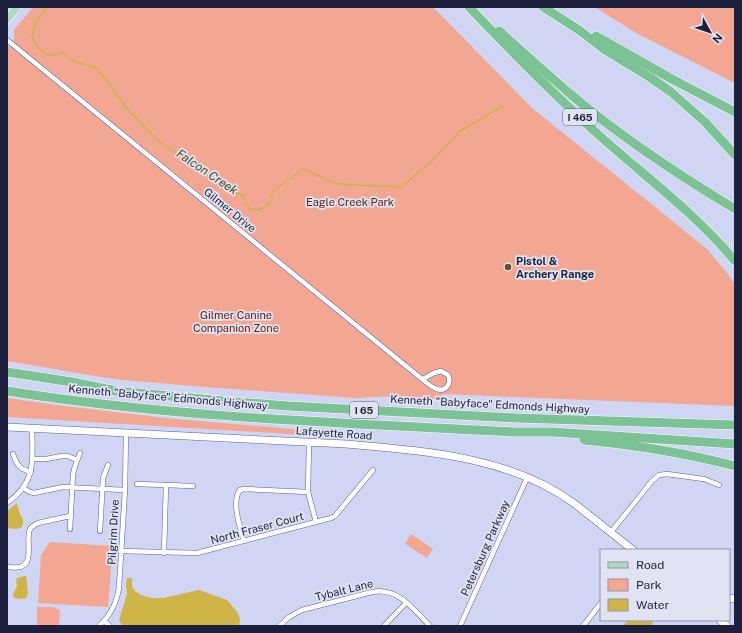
<svg xmlns="http://www.w3.org/2000/svg" width="742" height="633" viewBox="0 0 742 633" font-family="'Public Sans',sans-serif">
  <style>
    .green { fill: #f3a692 }
    .water { fill: #cfb448 }
    .lines { fill: none; stroke-linecap: round; stroke-linejoin: round }
    .stream { stroke: #cfb448; stroke-width: 1.5 }
    .street-casing { stroke: #5661a2; stroke-width: 5.5 }
    .secondary-casing { stroke: #5661a2; stroke-width: 8 }
    .primary-casing { stroke: #fff; stroke-width: 8 }
    .highway-casing { stroke: #fff; stroke-width: 10 }
    .street { stroke: #fff; stroke-width: 4.5 }
    .secondary { stroke: #fff; stroke-width: 7 }
    .primary { stroke: #b0dabf; stroke-width: 7 }
    .highway { stroke: #7bc294; stroke-width: 9 }
    .poi-dot { fill: #625522; stroke: #e0e3f2; stroke-width: 1.5 }
    .labels { text-anchor: middle; dominant-baseline: central; stroke-width: 3.5; stroke-linejoin: round; paint-order: stroke }
    .shield { fill: #e0e3f2; stroke: #575a73; stroke-width: 1 }
    .shield-label { font-size: 10px; font-weight: bold; fill: #1c203c }
    .park-label { font-size: 11px; fill: #602111; stroke: #e0e3f2 }
    .street-label { font-size: 11px; fill: #1c203c; stroke: #e0e3f2 }
    .poi-label { font-size: 11px; font-weight: bold; fill: #1c203c; stroke: #e0e3f2; text-anchor: start }
    .water-label { font-size: 12px; font-style: italic; fill: #4e4316; stroke: #e0e3f2 }
  </style>
  <rect width="100%" height="100%" fill="#cfd5f3"/>
  <g class="green">
    <path d="M33,7h400l99,101 175,141 20,24 8,11v122l-293,-12 -1,5 -44,-3 -42,2 -162,-12 -80,-7 -106,-18v-312l7,-9v-10z"/>
    <path d="M595,7h140v76l-97,-49z"/>
    <path d="M7,398l49,7 109,13 127,11 14,3 1,3 -300,-18z"/>
    <path d="M411,534l22,15 -6,9 -22,-14z"/>
    <path d="M50,542l63,4 -5,61 -70,-4 3,-48z"/>
    <path d="M37,607h15l8,3 -1,16h-22z"/>
  </g>
  <g class="water">
    <path d="M17,503c1,4 2,8 3,11 3,6 5,7 1,14l-5,1 -9,-1v-17z"/>
    <path d="M26,576l2,17 -2,5 -5,1 -7,-1 -1,-4 4,-8 -1,-7 4,-2z"/>
    <path d="M127,578h5v9l3,4 6,4 10,3h12l36,-8 28,10 11,13 2,7 -1,6h-116l-4,-6 8,-26 -1,-8z"/>
    <path d="M629,620h24l-1,6h-30z"/>
  </g>
  <g class="lines">
    <path class="stream" d="M47,7l-12,17 -3,13 6,11 10,7 15,-2 12,9 20,5 11,12 19,27 31,33 64,44 23,13 6,12 10,2 10,-6 4,-13 30,-22 34,15 64,3 32,-27 26,-28 43,-26"/>
    <g class="street-casing">
      <g id="street">
        <path d="M7,40l421,344c3,2 6,4 9,5 9,3 15,-6 11,-14l-7,-4 -7,2 -11,6"/>
        <path d="M309,442l-1,50 8,30"/>
        <path d="M13,454c4,11 6,15 18,18"/>
        <path d="M33,459h13l16,-3h6l9,4"/>
        <path d="M137,484l56,2"/>
        <path d="M23,488l7,4 4,1 29,-6 62,3"/>
        <path d="M7,503c29,-20 26,-43 25,-74"/>
        <path d="M70,529l3,-55 2,-8 5,-13"/>
        <path d="M100,531l3,-53 5,-13"/>
        <path d="M611,532l41,-51 7,-6 8,-1 37,5 15,6"/>
        <path d="M244,541c-4,-13 -13,-40 -4,-51l4,-1 64,3"/>
        <path d="M121,551l76,2 134,-35 4,-2 38,-46"/>
        <path d="M164,553l2,-68"/>
        <path d="M7,567c4,0 9,1 13,0 15,-4 5,-28 10,-38 2,-3 5,-4 8,-6l32,-7"/>
        <path d="M104,621l6,5"/>
        <path d="M99,626c12,-11 18,-23 20,-39l6,-97 1,-57"/>
        <path d="M279,626l10,-9 13,-7 70,-18c26,-5 41,17 58,34"/>
        <path d="M384,626l22,-23"/>
        <path d="M460,626l67,-148"/>
        <path d="M583,626l18,-23"/>
      </g>
    </g>
    <g class="secondary-casing">
      <g id="secondary">
        <path d="M7,427l339,17c78,7 164,12 229,60l58,46"/>
        <path d="M729,598l6,1"/>
        <path d="M720,620l7,6"/>
      </g>
    </g>
    <g class="primary-casing">
      <path id="primary" d="M7,20l10,-13"/>
    </g>
    <g class="highway-casing">
      <g id="highway">
        <path d="M469,7c43,45 86,89 132,130 46,41 95,77 134,124"/>
        <path d="M543,7l36,23 26,20 46,28 20,14 34,30 30,33"/>
        <path d="M499,31c23,20 46,41 69,61 51,44 109,82 167,117"/>
        <path d="M596,36l74,42 65,34"/>
        <path d="M7,372l65,10 44,9 107,10 65,5 228,12 219,7"/>
        <path d="M7,391c168,27 339,32 508,41h37l183,12"/>
        <path d="M584,440c51,5 102,13 151,26"/>
      </g>
    </g>
    <use href="#street" class="street"/>
    <use href="#secondary" class="secondary"/>
    <use href="#primary" class="primary"/>
    <use href="#highway" class="highway"/>
  </g>
  <circle class="poi-dot" cx="508" cy="267" r="4"/>
  <g class="labels">
    <g class="shield">
      <rect x="563" y="109" width="34" height="16" rx="3"/>
      <rect x="350" y="402" width="28" height="16" rx="3"/>
    </g>
    <g class="shield-label">
      <text x="580" y="117">I 465</text>
      <text x="364" y="410">I 65</text>
    </g>
    <g class="park-label">
      <text x="350" y="202">Eagle Creek Park</text>
      <text x="236" y="315">Gilmer Canine<tspan x="236" dy="13">Companion Zone</tspan></text>
    </g>
    <g class="street-label">
      <text transform="translate(230 210) rotate(39)">Gilmer Drive</text>
      <text transform="translate(168 397) rotate(5)">Kenneth "Babyface" Edmonds Highway</text>
      <text transform="translate(490 404) rotate(3)">Kenneth "Babyface" Edmonds Highway</text>
      <text transform="translate(334 433) rotate(4)">Lafayette Road</text>
      <text transform="translate(257 528) rotate(-15)">North Fraser Court</text>
      <text transform="translate(113 532) rotate(-87)">Pilgrim Drive</text>
      <text transform="translate(485 548) rotate(-66)">Petersburg Parkway</text>
      <text transform="translate(344 590) rotate(-14)">Tybalt Lane</text>
    </g>
    <g class="poi-label">
      <text x="516" y="261">Pistol &amp;<tspan x="516" dy="13">Archery Range</tspan></text>
    </g>
    <g class="water-label">
      <text transform="translate(207 172) rotate(34)">Falcon Creek</text>
    </g>
  </g>
  <rect width="742" height="633" fill="none" stroke="#1c203c" stroke-width="16"/>
  <rect x="600" y="549" width="130" height="72" fill="#e0e3f2" stroke="#9295a9"/>
  <rect x="608" y="562" width="20" height="6" fill="#b0dabf" stroke="#9295a9"/>
  <text x="636" y="569" font-size="12" fill="#1c203c">Road</text>
  <rect x="608" y="579" width="20" height="12" fill="#f3a692" stroke="#9295a9"/>
  <text x="636" y="589" font-size="12" fill="#1c203c">Park</text>
  <rect x="608" y="599" width="20" height="12" fill="#cfb448" stroke="#9295a9"/>
  <text x="636" y="609" font-size="12" fill="#1c203c">Water</text>
  <g transform="translate(710 32) rotate(130)" stroke="#e0e3f2" stroke-width="3" paint-order="stroke">
  <path d="M0-3L7 15L0 10L-7 15Z" fill="#1c203c"/>
  <text y="-6" font-size="11" font-weight="bold" text-anchor="middle" fill="#1c203c">N</text>
  </g>
</svg>
